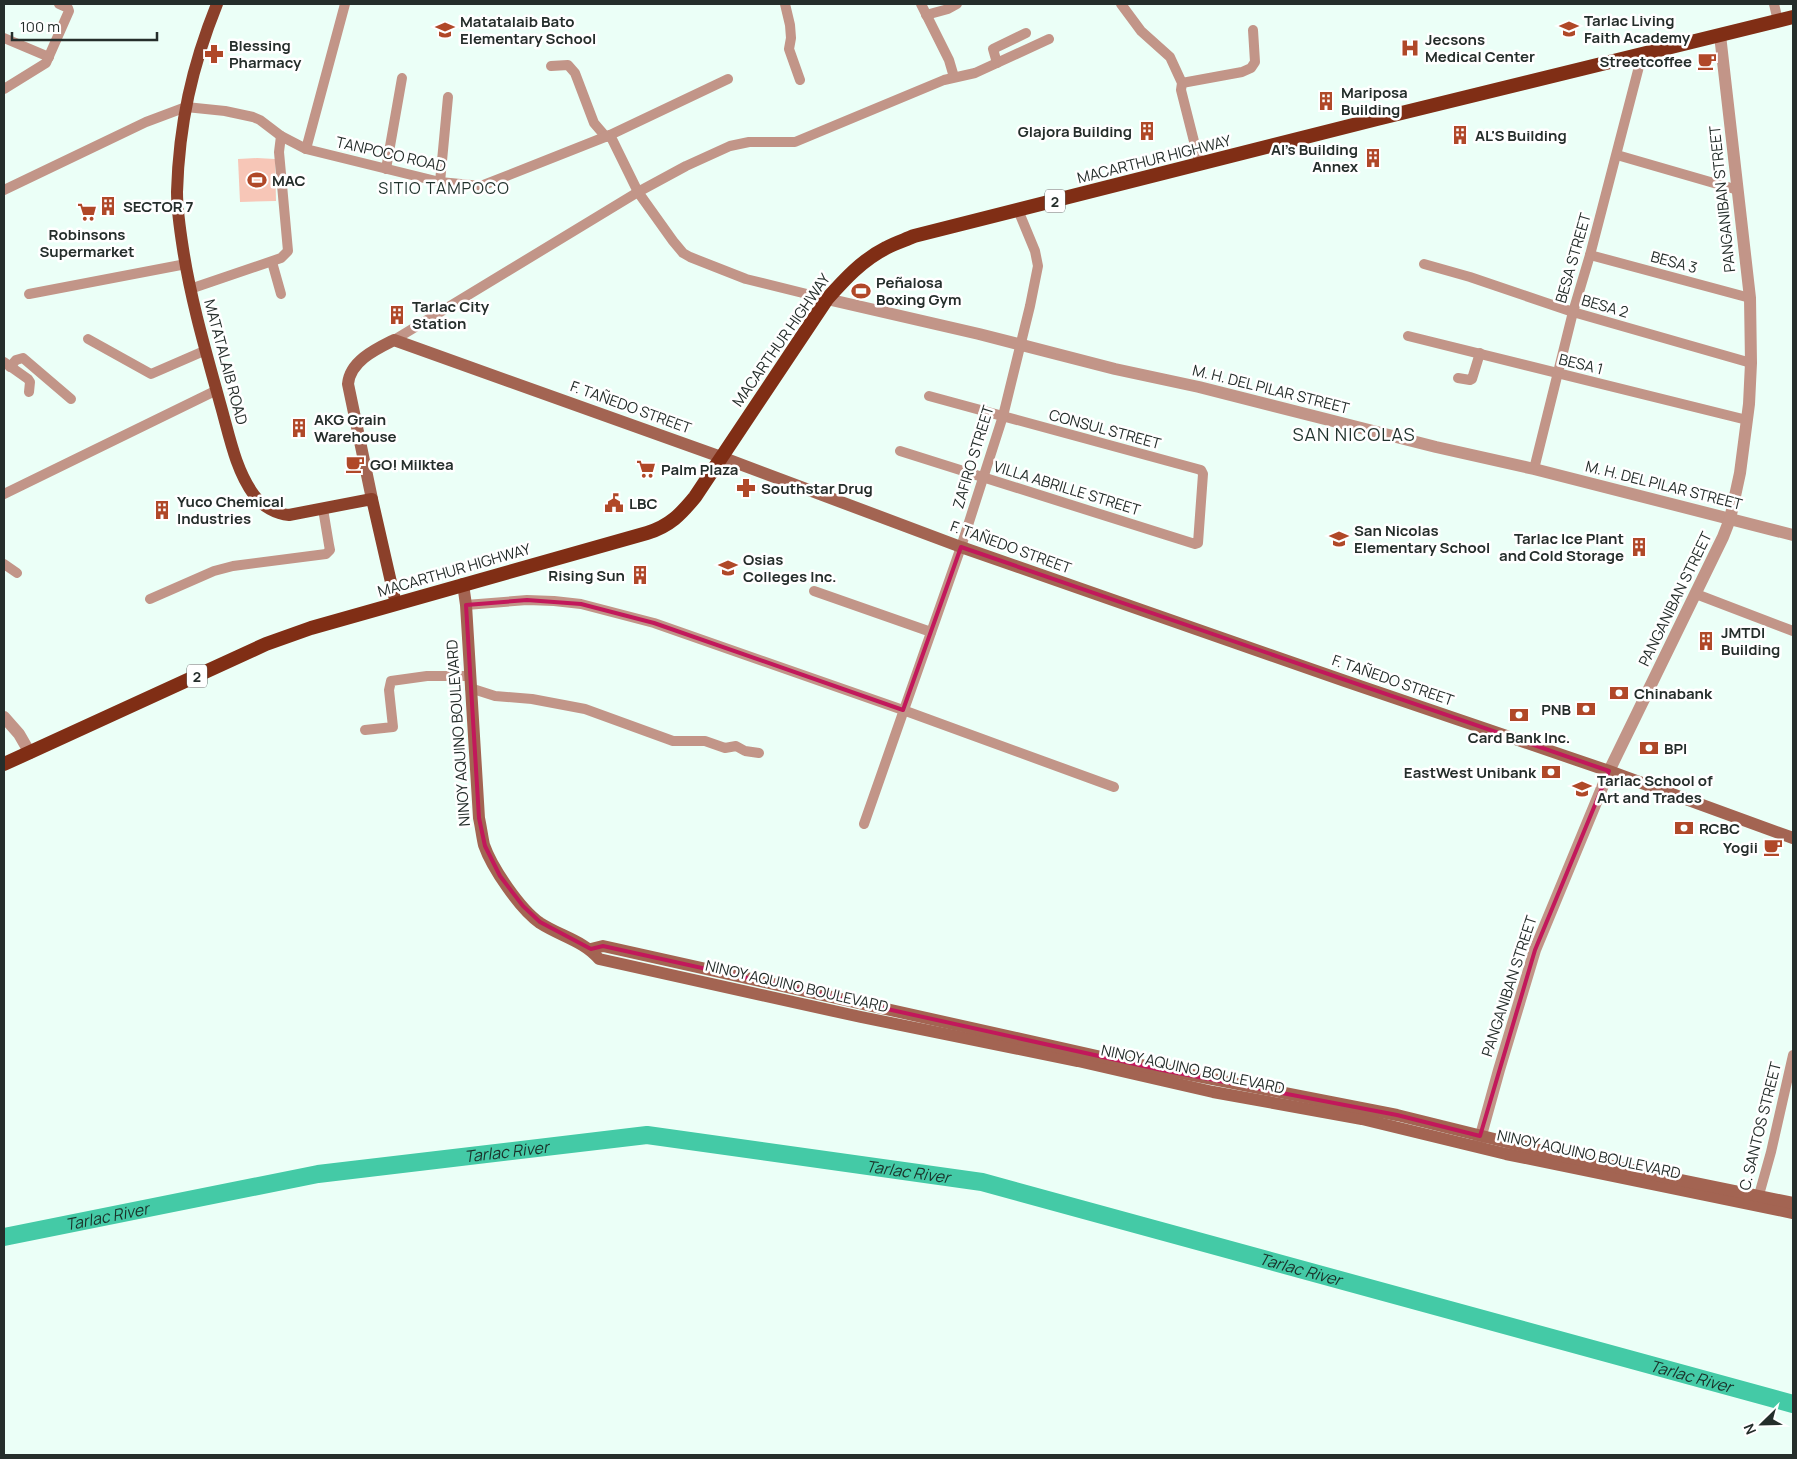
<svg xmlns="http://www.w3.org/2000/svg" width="1797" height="1459" viewBox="0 0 1797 1459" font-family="Manrope,sans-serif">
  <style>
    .grass { fill: #f7c6b7 }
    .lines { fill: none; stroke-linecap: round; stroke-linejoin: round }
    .river { stroke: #44caa6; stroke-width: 18 }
    .minor { stroke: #c29588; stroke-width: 10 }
    .tertiary { stroke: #c29588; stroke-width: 12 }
    .secondary { stroke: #a36452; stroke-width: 12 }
    .primary { stroke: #8b402a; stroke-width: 12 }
    .trunk { stroke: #802e15; stroke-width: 14 }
    .marked { fill: none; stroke: #c2185b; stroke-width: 4; stroke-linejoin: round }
    .labels { text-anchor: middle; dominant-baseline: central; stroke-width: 5; stroke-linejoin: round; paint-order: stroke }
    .shield { fill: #fff; stroke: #666d6b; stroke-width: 1 }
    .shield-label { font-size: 14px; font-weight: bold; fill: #252e2b }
    .poi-label { font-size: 15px; font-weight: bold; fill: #252e2b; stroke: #fff; text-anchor: start }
    .street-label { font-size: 15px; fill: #252e2b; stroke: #fff }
    .neighbourhood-label { font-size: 16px; letter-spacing: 1px; fill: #1f322c; stroke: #fff }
    .water-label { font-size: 16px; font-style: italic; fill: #1a3129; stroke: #fff }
    .quarter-label { font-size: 18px; letter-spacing: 1px; fill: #1f322c; stroke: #fff }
  </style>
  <rect width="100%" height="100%" fill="#ebfff7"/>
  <path class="grass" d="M257,158l18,1 1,42 -36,1 -2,-43z"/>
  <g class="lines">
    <path class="river" id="s1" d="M4,1237l314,-63 329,-39 335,47 811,222"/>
    <g class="minor">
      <path d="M785,4l5,21 1,13 -2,11 11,31"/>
      <path d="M921,4l28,56 5,17"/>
      <path d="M1121,4l20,27 29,26 12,26 -1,7 19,75"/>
      <path d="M1774,4l4,17"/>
      <path d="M926,15l22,-6 9,-5"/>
      <path d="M4,38l45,19"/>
      <path d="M997,63l-4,-14 33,-16"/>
      <path d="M551,66l17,-1 7,8 19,50 12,14"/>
      <path d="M1182,83l60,-11 9,-4 4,-6 -2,-32"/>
      <path d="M4,89l42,-26 23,-52 -1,-3 -9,-4"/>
      <path d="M610,135l28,57 35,49 10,12 7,4 56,22 81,20"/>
      <path d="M306,149l39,-145"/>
      <path d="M1617,155l121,35"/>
      <path d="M386,169l16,-91"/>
      <path d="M440,182l8,-85"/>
      <path d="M4,190l142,-68 40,-15 39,4 28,6 7,3 21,16 25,13 134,33 41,4 129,-51 118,-56"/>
      <path d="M1590,255l160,43"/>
      <path d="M272,262l9,32"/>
      <path d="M1424,264l46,13 103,35 178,51"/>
      <path d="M190,289l91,-31 7,-7 -9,-99 2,-16"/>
      <path d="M29,294l157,-30"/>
      <path d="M1408,336l339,84"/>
      <path d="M88,339l63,35 53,-23"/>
      <path d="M394,340l244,-148 48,-26 44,-20 19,-4h46l149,-62 31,-7 74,-34"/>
      <path d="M4,362l24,17 2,3 -1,10"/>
      <path d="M10,367l6,-7 7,-2 48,41"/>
      <path d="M1458,378l12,2 2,-1 8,-26"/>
      <path d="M900,451l295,93 3,-1 5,-69 -2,-4 -272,-74"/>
      <path d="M1534,469l39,-157 17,-57 52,-200"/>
      <path d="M4,494l213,-104"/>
      <path d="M4,564l13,9"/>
      <path d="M814,591l117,41"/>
      <path d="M1696,594l97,37"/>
      <path d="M150,599l64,-28 19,-5 93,-12 4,-4 -1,-5 -6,-36"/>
      <path d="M466,605l61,-5 27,1 27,3 73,19 249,87 211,77"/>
      <path d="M470,688l25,8 37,3 53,10 88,32h32l20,7 11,-2 9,5 14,2"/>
      <path d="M365,730l28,-3 -4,-37 2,-9 36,-5h43"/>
      <path d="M864,824l97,-277 42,-131 27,-110 8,-40 -3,-15 -17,-41"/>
      <path d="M1757,1202l14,-50 22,-97"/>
    </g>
    <g class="tertiary">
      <path d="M827,299l152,35 136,35 84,18 237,60 98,22 259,66"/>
      <path d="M4,717l15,17 11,19"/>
      <path d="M1478,1146l21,-76 36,-120 74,-179 114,-234 7,-18 10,-46 9,-69 2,-41 -1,-65 -30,-263"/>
    </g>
    <g class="secondary">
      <path d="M372,499l-24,-115c2,-23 28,-35 46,-44l327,117 240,90 384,134 264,90 184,67"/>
      <path d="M463,584l3,21 13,213c2,9 3,18 5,27 8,23 36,64 56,78 20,13 44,18 59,36l262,58 217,44 135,31 149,27 144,35 287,59"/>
      <path d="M591,949l12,-3 512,114 282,55 166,41 230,47"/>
    </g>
    <path class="primary" d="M217,4c-25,62 -38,120 -40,188 0,19 3,38 6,57 8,52 23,103 37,154 9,31 15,66 34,92 9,12 22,19 35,20l83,-16 24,105"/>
    <path class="trunk" d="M4,764l262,-120 45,-16 336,-95c23,-7 34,-19 48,-36l132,-198c17,-19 35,-39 59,-51 9,-5 19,-8 28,-12l463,-117 416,-102"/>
  </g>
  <path class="marked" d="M961,547l648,224 -74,179 -55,186 -83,-21 -235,-45 -559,-124 -12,3 -51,-27 -17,-16 -23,-30 -15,-30 -6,-28 -13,-213 61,-5 54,4 73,19 249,87z"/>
  <defs>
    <g id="school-bare" transform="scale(1.5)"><path d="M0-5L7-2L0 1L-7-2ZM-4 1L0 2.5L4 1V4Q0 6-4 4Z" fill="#b04828" stroke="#fff" stroke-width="2.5" paint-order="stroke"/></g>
    <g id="hospital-bare" transform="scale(1.5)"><path d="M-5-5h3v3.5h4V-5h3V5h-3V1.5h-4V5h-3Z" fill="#b04828" stroke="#fff" stroke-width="2.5" paint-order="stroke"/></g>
    <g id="pharmacy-bare" transform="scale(1.5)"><path d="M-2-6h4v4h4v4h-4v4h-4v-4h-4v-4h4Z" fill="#b04828" stroke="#fff" stroke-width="2.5" paint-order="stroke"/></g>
    <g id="cafe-bare" transform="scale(1.5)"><path d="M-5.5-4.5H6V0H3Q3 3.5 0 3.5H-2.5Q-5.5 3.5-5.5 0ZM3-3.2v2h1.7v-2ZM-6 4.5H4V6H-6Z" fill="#b04828" stroke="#fff" stroke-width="2.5" paint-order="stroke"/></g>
    <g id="building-bare" transform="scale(1.5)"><path d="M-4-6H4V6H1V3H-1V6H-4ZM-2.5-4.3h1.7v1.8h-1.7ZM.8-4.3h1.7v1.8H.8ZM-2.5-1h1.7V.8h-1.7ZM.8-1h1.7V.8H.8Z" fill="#b04828" stroke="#fff" stroke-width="2.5" paint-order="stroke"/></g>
    <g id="stadium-bare" transform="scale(1.5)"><path d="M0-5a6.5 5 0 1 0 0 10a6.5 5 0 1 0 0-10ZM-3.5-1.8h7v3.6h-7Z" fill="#b04828" stroke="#fff" stroke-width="2.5" paint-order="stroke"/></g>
    <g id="supermarket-bare" transform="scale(1.5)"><path d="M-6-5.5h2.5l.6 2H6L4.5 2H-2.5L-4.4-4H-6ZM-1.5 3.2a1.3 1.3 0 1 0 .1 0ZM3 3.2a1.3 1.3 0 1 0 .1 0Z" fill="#b04828" stroke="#fff" stroke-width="2.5" paint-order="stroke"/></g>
    <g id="civic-bare" transform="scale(1.5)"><path d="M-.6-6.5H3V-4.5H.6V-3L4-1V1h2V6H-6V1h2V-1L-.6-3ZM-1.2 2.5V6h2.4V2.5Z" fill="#b04828" stroke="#fff" stroke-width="2.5" paint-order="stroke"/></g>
    <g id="university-bare" transform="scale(1.5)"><path d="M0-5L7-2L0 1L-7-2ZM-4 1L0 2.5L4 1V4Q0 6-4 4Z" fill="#b04828" stroke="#fff" stroke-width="2.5" paint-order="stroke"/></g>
    <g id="bank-bare" transform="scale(1.5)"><path d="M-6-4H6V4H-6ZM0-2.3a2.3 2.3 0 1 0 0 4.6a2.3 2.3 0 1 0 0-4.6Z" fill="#b04828" stroke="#fff" stroke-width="2.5" paint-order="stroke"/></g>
  </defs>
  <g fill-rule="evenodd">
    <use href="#school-bare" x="1569" y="29"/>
    <use href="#school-bare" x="445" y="30"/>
    <use href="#hospital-bare" x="1410" y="48"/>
    <use href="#pharmacy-bare" x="214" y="54"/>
    <use href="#cafe-bare" x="1707" y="61"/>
    <use href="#building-bare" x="1326" y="101"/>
    <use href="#building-bare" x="1147" y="131"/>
    <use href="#building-bare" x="1460" y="135"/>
    <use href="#building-bare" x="1373" y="158"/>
    <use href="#stadium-bare" x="257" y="180"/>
    <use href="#building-bare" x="108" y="206"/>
    <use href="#supermarket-bare" x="87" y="212"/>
    <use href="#stadium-bare" x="861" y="291"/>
    <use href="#building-bare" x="397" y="315"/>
    <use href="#building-bare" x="299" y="428"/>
    <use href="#cafe-bare" x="355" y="464"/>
    <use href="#supermarket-bare" x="646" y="469"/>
    <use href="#pharmacy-bare" x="746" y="488"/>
    <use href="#civic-bare" x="614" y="503"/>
    <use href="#building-bare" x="162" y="510"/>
    <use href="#school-bare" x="1339" y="539"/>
    <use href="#building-bare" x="1639" y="547"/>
    <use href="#university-bare" x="728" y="568"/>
    <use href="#building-bare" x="640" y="575"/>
    <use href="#building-bare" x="1706" y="641"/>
    <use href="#bank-bare" x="1619" y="693"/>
    <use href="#bank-bare" x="1586" y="709"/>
    <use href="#bank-bare" x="1519" y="715"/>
    <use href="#bank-bare" x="1649" y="748"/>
    <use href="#bank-bare" x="1551" y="772"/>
    <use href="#school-bare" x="1582" y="789"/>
    <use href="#bank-bare" x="1684" y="828"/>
    <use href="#cafe-bare" x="1773" y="847"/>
  </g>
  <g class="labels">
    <g class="shield">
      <rect x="1045" y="189.5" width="20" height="23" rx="4"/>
      <rect x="187" y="664.5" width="20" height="23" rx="4"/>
    </g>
    <g class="shield-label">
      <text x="1055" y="201">2</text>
      <text x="197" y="676">2</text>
    </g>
    <g class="poi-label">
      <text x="1584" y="20">Tarlac Living<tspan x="1584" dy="17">Faith Academy</tspan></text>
      <text x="460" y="21">Matatalaib Bato<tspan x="460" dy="17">Elementary School</tspan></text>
      <text x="1425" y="39">Jecsons<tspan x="1425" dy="17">Medical Center</tspan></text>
      <text x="229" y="45">Blessing<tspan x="229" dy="17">Pharmacy</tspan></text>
      <text x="1692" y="61" text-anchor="end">Streetcoffee</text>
      <text x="1341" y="92">Mariposa<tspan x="1341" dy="17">Building</tspan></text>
      <text x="1132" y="131" text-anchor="end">Glajora Building</text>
      <text x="1475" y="135">AL'S Building</text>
      <text x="1358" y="149" text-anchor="end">Al's Building<tspan x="1358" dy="17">Annex</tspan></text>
      <text x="272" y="180">MAC</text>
      <text x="123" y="206">SECTOR 7</text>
      <text x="87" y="234" text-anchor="middle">Robinsons<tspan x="87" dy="17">Supermarket</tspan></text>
      <text x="876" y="282">Peñalosa<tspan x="876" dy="17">Boxing Gym</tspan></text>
      <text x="412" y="306">Tarlac City<tspan x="412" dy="17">Station</tspan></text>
      <text x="314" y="419">AKG Grain<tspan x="314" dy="17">Warehouse</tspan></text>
      <text x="370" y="464">GO! Milktea</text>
      <text x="661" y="469">Palm Plaza</text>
      <text x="761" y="488">Southstar Drug</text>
      <text x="177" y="501">Yuco Chemical<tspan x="177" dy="17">Industries</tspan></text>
      <text x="629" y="503">LBC</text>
      <text x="1354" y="530">San Nicolas<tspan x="1354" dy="17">Elementary School</tspan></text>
      <text x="1624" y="538" text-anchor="end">Tarlac Ice Plant<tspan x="1624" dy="17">and Cold Storage</tspan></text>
      <text x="743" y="559">Osias<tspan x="743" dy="17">Colleges Inc.</tspan></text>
      <text x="625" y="575" text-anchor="end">Rising Sun</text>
      <text x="1721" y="632">JMTDI<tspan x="1721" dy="17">Building</tspan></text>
      <text x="1634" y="693">Chinabank</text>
      <text x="1571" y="709" text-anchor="end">PNB</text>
      <text x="1519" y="737" text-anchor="middle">Card Bank Inc.</text>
      <text x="1664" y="748">BPI</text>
      <text x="1536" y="772" text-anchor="end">EastWest Unibank</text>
      <text x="1597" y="780">Tarlac School of<tspan x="1597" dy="17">Art and Trades</tspan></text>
      <text x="1699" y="828">RCBC</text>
      <text x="1758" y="847" text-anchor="end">Yogii</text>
    </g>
    <g class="street-label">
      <text transform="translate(391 154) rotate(13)">TANPOCO ROAD</text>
      <text transform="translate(1154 159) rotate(-14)">MACARTHUR HIGHWAY</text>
      <text transform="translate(1722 199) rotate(-96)">PANGANIBAN STREET</text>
      <text transform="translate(1573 258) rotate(-74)">BESA STREET</text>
      <text transform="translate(1674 262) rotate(15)">BESA 3</text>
      <text transform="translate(1605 306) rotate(16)">BESA 2</text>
      <text transform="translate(781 340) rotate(-55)">MACARTHUR HIGHWAY</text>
      <text transform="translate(226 362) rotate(75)">MATATALAIB ROAD</text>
      <text transform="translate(1581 364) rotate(14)">BESA 1</text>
      <text transform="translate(1271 389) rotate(14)">M. H. DEL PILAR STREET</text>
      <text transform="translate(631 407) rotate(20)">F. TAÑEDO STREET</text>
      <text transform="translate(1105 429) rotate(15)">CONSUL STREET</text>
      <text transform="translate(973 457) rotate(-73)">ZAFIRO STREET</text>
      <text transform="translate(1664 485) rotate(14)">M. H. DEL PILAR STREET</text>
      <text transform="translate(1067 488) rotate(17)">VILLA ABRILLE STREET</text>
      <text transform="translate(1011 547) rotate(20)">F. TAÑEDO STREET</text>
      <text transform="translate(454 570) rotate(-16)">MACARTHUR HIGHWAY</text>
      <text transform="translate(1675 599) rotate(-64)">PANGANIBAN STREET</text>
      <text transform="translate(1393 680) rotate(19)">F. TAÑEDO STREET</text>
      <text transform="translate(458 733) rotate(-94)">NINOY AQUINO BOULEVARD</text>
      <text transform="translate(797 986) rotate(13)">NINOY AQUINO BOULEVARD</text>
      <text transform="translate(1509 986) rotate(-72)">PANGANIBAN STREET</text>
      <text transform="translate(1193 1069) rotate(12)">NINOY AQUINO BOULEVARD</text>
      <text transform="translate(1760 1126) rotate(-76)">C. SANTOS STREET</text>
      <text transform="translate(1589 1154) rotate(12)">NINOY AQUINO BOULEVARD</text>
    </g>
    <g class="neighbourhood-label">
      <text x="444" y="188">SITIO TAMPOCO</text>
    </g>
    <g class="water-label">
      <text stroke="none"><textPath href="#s1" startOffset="510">Tarlac River</textPath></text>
      <text stroke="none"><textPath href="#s1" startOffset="915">Tarlac River</textPath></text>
      <text stroke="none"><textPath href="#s1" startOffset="105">Tarlac River</textPath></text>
      <text stroke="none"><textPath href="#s1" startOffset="1320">Tarlac River</textPath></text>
      <text stroke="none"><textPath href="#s1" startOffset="1725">Tarlac River</textPath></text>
    </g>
    <g class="quarter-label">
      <text x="1354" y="434">SAN NICOLAS</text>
    </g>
  </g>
  <rect width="1797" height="1459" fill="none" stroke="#252e2b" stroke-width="10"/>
  <g transform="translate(1762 1424) rotate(247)" stroke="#ffffff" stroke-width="4" paint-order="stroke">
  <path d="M0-4L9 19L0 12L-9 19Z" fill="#252e2b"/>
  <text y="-8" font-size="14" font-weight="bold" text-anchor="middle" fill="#252e2b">N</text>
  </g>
  <path d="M12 32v8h145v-8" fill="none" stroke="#252e2b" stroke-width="2.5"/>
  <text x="20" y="32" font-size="15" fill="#252e2b" stroke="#ffffff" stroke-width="4" paint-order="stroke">100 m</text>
</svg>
